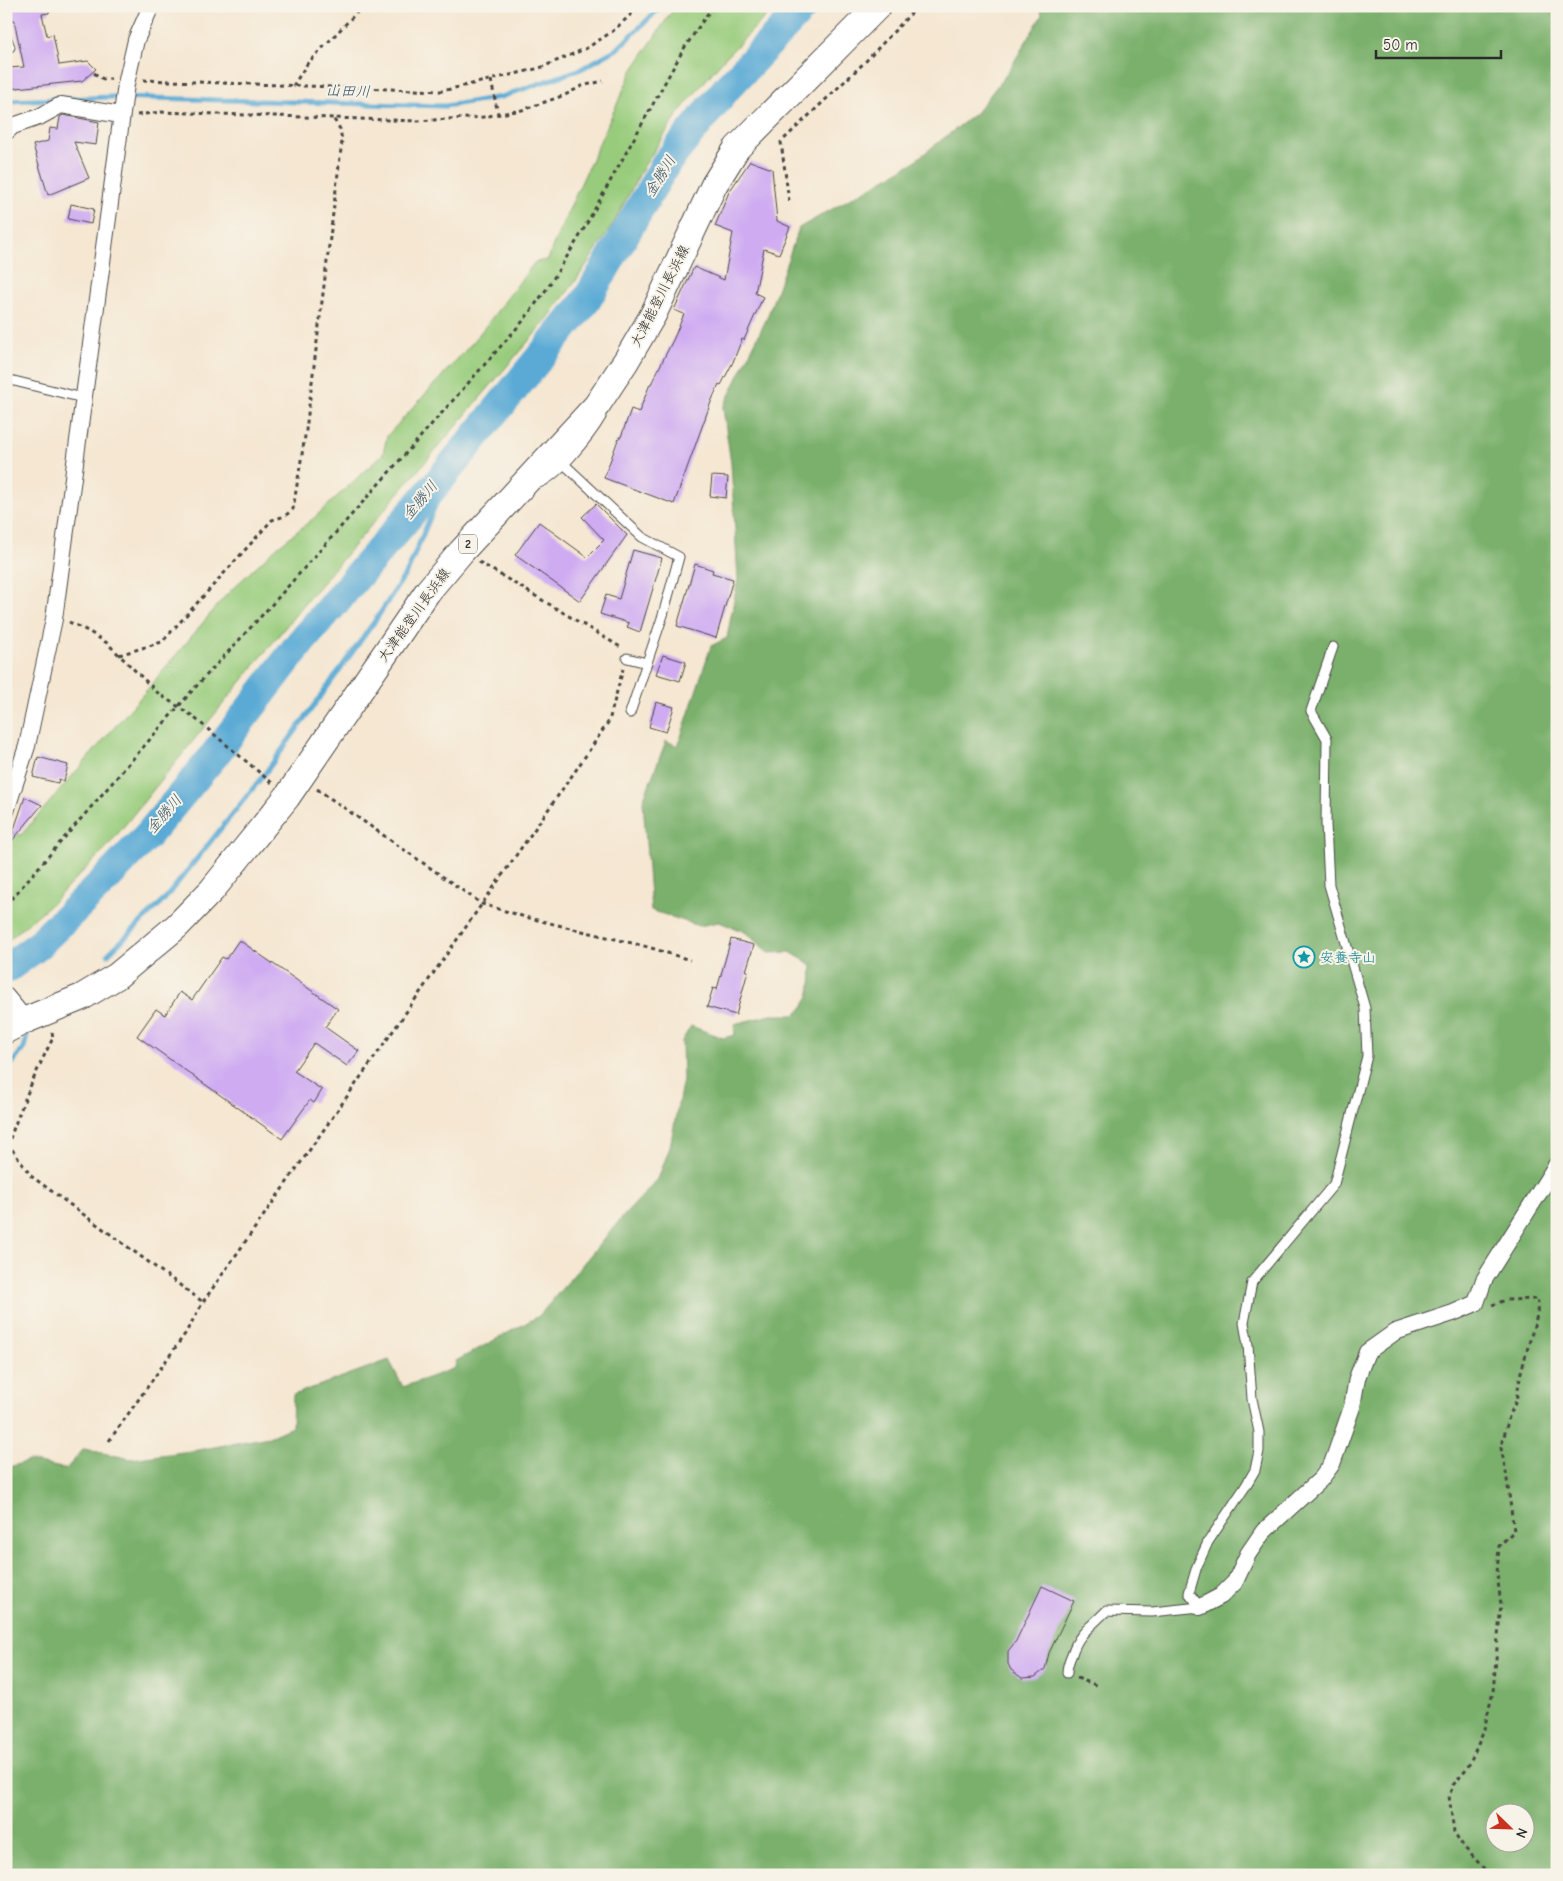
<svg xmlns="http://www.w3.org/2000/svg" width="1563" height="1881" viewBox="0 0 1563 1881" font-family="'Comic Neue','Klee One',sans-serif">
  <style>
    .green { fill: #98cc7c; stroke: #627c54 }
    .forest { fill: #7ab06c; stroke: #526e4c; fill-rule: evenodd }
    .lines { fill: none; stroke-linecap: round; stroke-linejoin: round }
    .stream { stroke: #5aaad5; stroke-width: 5 }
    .river { stroke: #5aaad5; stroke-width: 30 }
    .building { fill: #cfabf2 }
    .service-casing { stroke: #494744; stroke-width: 11 }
    .minor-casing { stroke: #494744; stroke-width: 18 }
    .primary-casing { stroke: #494744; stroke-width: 28 }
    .path { stroke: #494744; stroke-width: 3; stroke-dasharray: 4 4; stroke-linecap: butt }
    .service { stroke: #fff; stroke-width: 9 }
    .minor { stroke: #fff; stroke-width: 16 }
    .primary { stroke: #fff; stroke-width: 26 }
    .labels { text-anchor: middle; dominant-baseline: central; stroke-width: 4; stroke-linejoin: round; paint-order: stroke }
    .shield { fill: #f7f3e8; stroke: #686764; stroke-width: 1 }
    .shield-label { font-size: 12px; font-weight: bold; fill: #2b2b2b }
    .street-label { font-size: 14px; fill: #2b2b2b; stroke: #f7f3e8 }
    .culture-label { font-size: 14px; fill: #0d838f; stroke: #f7f3e8; text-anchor: start }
    .water-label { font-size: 15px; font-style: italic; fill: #3b5766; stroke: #f7f3e8 }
  </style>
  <rect width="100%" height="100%" fill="#f7f3e8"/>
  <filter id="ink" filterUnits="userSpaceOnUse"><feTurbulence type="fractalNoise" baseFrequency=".02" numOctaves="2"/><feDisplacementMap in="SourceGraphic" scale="10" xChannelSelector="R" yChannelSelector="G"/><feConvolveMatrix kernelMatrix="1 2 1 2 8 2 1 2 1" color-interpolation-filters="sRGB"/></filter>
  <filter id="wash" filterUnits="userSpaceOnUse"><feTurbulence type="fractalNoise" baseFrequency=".0096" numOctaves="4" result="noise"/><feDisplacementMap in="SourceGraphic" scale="20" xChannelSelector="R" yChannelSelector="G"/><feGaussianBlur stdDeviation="1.12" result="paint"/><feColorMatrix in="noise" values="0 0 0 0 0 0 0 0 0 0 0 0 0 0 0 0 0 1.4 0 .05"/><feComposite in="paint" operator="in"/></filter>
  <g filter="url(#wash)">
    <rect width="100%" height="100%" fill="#f5e7d2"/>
    <path class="green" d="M677,6h99l-54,55 -42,50 -36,55 -32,60 -37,56 -31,41 -235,275 -202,249 -57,58 -44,37v-106l2,-4 13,3 125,-144 81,-97 49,-46 38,-30 69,-64 4,-18 87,-95 61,-79 13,-2 5,-15 79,-174 38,-57z"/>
    <path class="forest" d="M1040,6h517v1869h-1551v-407l23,-7 37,8 18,-20 47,10 67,-9 71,-13 23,-10 1,-32 96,-35 14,27 52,-19 1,-7 83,-45 81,-96 38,-41 12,-32 13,-68 -1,-38 9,-15 32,12 12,-3 -1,-11 37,-9h24c18,-16 16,-28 17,-50l-22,-13 -21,1 -24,-21 -26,-10 -20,4 -48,-16 -8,-109 23,-60 12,5 33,-100 16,-8 11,-59 -7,-116 -8,-55 44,-90 32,-90 112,-64 65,-51 32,-41 34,-57zM1496,1814h30v30h-30z"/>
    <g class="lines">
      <g class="stream">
        <path d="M6,101l107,-4 332,9 56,-9 80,-28 36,-20 45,-43"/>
        <path d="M108,954l56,-54 102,-128 111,-154 31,-48 45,-107"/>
        <path d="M6,1071l18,-23 3,-12"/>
      </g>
      <path class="river" d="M6,969l29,-21 72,-70 41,-43 64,-77 89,-116 137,-160 148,-181 81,-139 60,-74 77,-82"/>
    </g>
    <g id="blocks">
      <g class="building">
        <path d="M6,6h43v7l-7,1 5,22 6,-2 6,31 29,-4 8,8 -14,12 -75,8 -1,-21 18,-1 -10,-47 -8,1z"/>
        <path d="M63,115l36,7 -3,23 -22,-3 15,36 -41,17 -15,-50 15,-4 2,-13 8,1 2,-12z"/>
        <path d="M750,161l22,8 5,52 13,6 -11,27 -15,-5 -9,44 8,4 -19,43 -2,-1 -9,23 -12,23 -2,-1 -8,18 -37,102 -70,-26 15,-41h2l10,-28 8,3 11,-28h1l23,-46 10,-24 -10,-4 20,-43 30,13 9,-47 -18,-7 14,-34z"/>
        <path d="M71,204l23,5 -3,15 -23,-5z"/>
        <path d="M712,476l16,1 -2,21 -16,-2z"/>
        <path d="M596,504l31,31 -47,66 -65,-46 24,-33 48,35 17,-17 -22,-23z"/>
        <path d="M633,550l29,8 -22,74 -13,-5 2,-4 -29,-9 6,-19 13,4z"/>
        <path d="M695,564l18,6 -1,3 21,6 -17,59 -39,-12z"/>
        <path d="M663,655l23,7 -6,19 -24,-7z"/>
        <path d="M656,702l18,5 -8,25 -17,-5z"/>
        <path d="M38,757l30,8 -4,16 -5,-2 -1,4 -25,-6z"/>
        <path d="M25,797l17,8 -31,37 -1,-1z"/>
        <path d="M731,939l23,6 -8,26h2l-12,44 -29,-8 6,-19 4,1z"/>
        <path d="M239,940l99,69 -13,18 34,24 -12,15 -33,-23 -20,28 28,19 -8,13 -4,-3 -28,39 -145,-103 19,-27 9,6 15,-23 12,8 30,-43 4,2z"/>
        <path d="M1042,1586l32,15 -25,52 -4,16 -10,8 -13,1 -11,-8 -3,-6v-13l8,-10z"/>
      </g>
    </g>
  </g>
  <g filter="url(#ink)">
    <use href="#blocks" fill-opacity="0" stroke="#494744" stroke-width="1"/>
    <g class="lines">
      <g class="service-casing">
        <g id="service">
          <path d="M6,37l4,10"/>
          <path d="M6,379l77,19"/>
          <path d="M564,464l78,73 37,20 -16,58 -33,98"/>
          <path d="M535,484c19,-2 56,-50 66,-67"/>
          <path d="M627,658l20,5"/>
          <path d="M1200,1607l-11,-14 8,-27 11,-24 37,-55 10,-17 4,-19v-19l-7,-33 -4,-54 -4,-22 8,-41 82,-98 33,-128 -2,-48 -36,-123 -3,-61 1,-85 -16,-28 22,-64"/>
          <path d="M1067,1673c0,-8 2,-12 5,-19 7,-22 19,-27 34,-43l46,1 48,-5"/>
        </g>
      </g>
      <g class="minor-casing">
        <g id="minor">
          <path d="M6,132l7,-6 26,-9 22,-12 60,10"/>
          <path d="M6,811l21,-65 27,-127 72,-535 10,-44 15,-34"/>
          <path d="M6,996l20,24"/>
          <path d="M1200,1607l21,-11 14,-14 13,-28 15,-22 58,-53 11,-15 20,-57 5,-29 10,-26 28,-20 58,-19 23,-10 8,-23 73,-116"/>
        </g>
      </g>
      <g class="primary-casing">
        <path id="primary" d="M6,1030l20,-10 56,-23 35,-21 60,-50 35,-36 75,-93 141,-206 33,-39 136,-147 29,-44 27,-46 61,-130 23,-37 141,-142"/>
      </g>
      <g class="path">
        <path d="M94,73l9,6h8"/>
        <path d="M143,80l299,11 98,-23 47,-20 26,-17 27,-25"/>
        <path d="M491,80l7,34"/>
        <path d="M293,86l14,-22 56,-58"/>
        <path d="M137,115l24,-3 257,9 65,-4 39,-7 43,-15 17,-9 21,-5"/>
        <path d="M789,201l-8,-59 84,-80 53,-56"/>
        <path d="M479,562l143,86"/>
        <path d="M69,622l19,9 19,12 52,51 32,21 81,68"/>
        <path d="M119,655l43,-13 110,-122 13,-4 8,-7 13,-79 36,-289 -2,-12 -7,-11"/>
        <path d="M317,789l165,115 43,13 123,30 42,13"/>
        <path d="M6,905l185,-213 85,-92 248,-280 24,-33 33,-53 102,-184 30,-44"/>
        <path d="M52,1032l1,6c-18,35 -32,69 -45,106l23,32 172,126"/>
        <path d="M109,1441l76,-107 18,-32 375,-535 31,-46 14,-52"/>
        <path d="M1077,1678l21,8"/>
        <path d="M1490,1875l-27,-29 -9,-14 -5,-36 4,-11 14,-16 16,-36 10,-41 8,-88 -4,-30 2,-28 15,-15 -8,-59 -5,-24 8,-31 7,-16 5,-29 16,-57 1,-16 -32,1 -14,5"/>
      </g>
      <use href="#service" class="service"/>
      <use href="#minor" class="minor"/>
      <use href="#primary" class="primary"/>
    </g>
  </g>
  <defs>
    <g id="sight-ring" transform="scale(1.125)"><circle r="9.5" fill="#f7f3e8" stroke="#0f9aa8" stroke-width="1.5"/><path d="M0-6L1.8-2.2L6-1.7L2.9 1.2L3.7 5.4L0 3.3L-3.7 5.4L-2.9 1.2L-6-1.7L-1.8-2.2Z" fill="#0f9aa8"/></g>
  </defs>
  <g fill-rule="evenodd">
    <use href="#sight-ring" x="1304" y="957"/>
  </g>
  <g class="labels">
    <rect class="shield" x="459" y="534.5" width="18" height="19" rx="4"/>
    <g class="shield-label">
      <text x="468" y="544">2</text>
    </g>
    <g class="street-label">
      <text transform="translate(660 296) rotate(-63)">大津能登川長浜線</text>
      <text transform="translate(414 615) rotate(-54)">大津能登川長浜線</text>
    </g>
    <g class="culture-label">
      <text x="1320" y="957">安養寺山</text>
    </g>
    <g class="water-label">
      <text transform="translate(348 91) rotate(2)">山田川</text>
      <text transform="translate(660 176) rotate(-58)">金勝川</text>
      <text transform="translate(420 500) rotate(-50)">金勝川</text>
      <text transform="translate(164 814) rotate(-49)">金勝川</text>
    </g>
  </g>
  <rect width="1563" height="1881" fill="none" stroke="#f7f3e8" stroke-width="25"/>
  <g transform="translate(1510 1828) rotate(113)"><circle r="24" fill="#f7f3e8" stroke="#a5a39c"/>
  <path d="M0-4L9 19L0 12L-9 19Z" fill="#c8321e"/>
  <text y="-8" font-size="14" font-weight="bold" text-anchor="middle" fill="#2b2b2b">N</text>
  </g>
  <path d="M1376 50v8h125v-8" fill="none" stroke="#2b2b2b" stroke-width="2.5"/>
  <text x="1383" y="50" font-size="15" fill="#2b2b2b" stroke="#f7f3e8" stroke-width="4" paint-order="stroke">50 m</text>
</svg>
